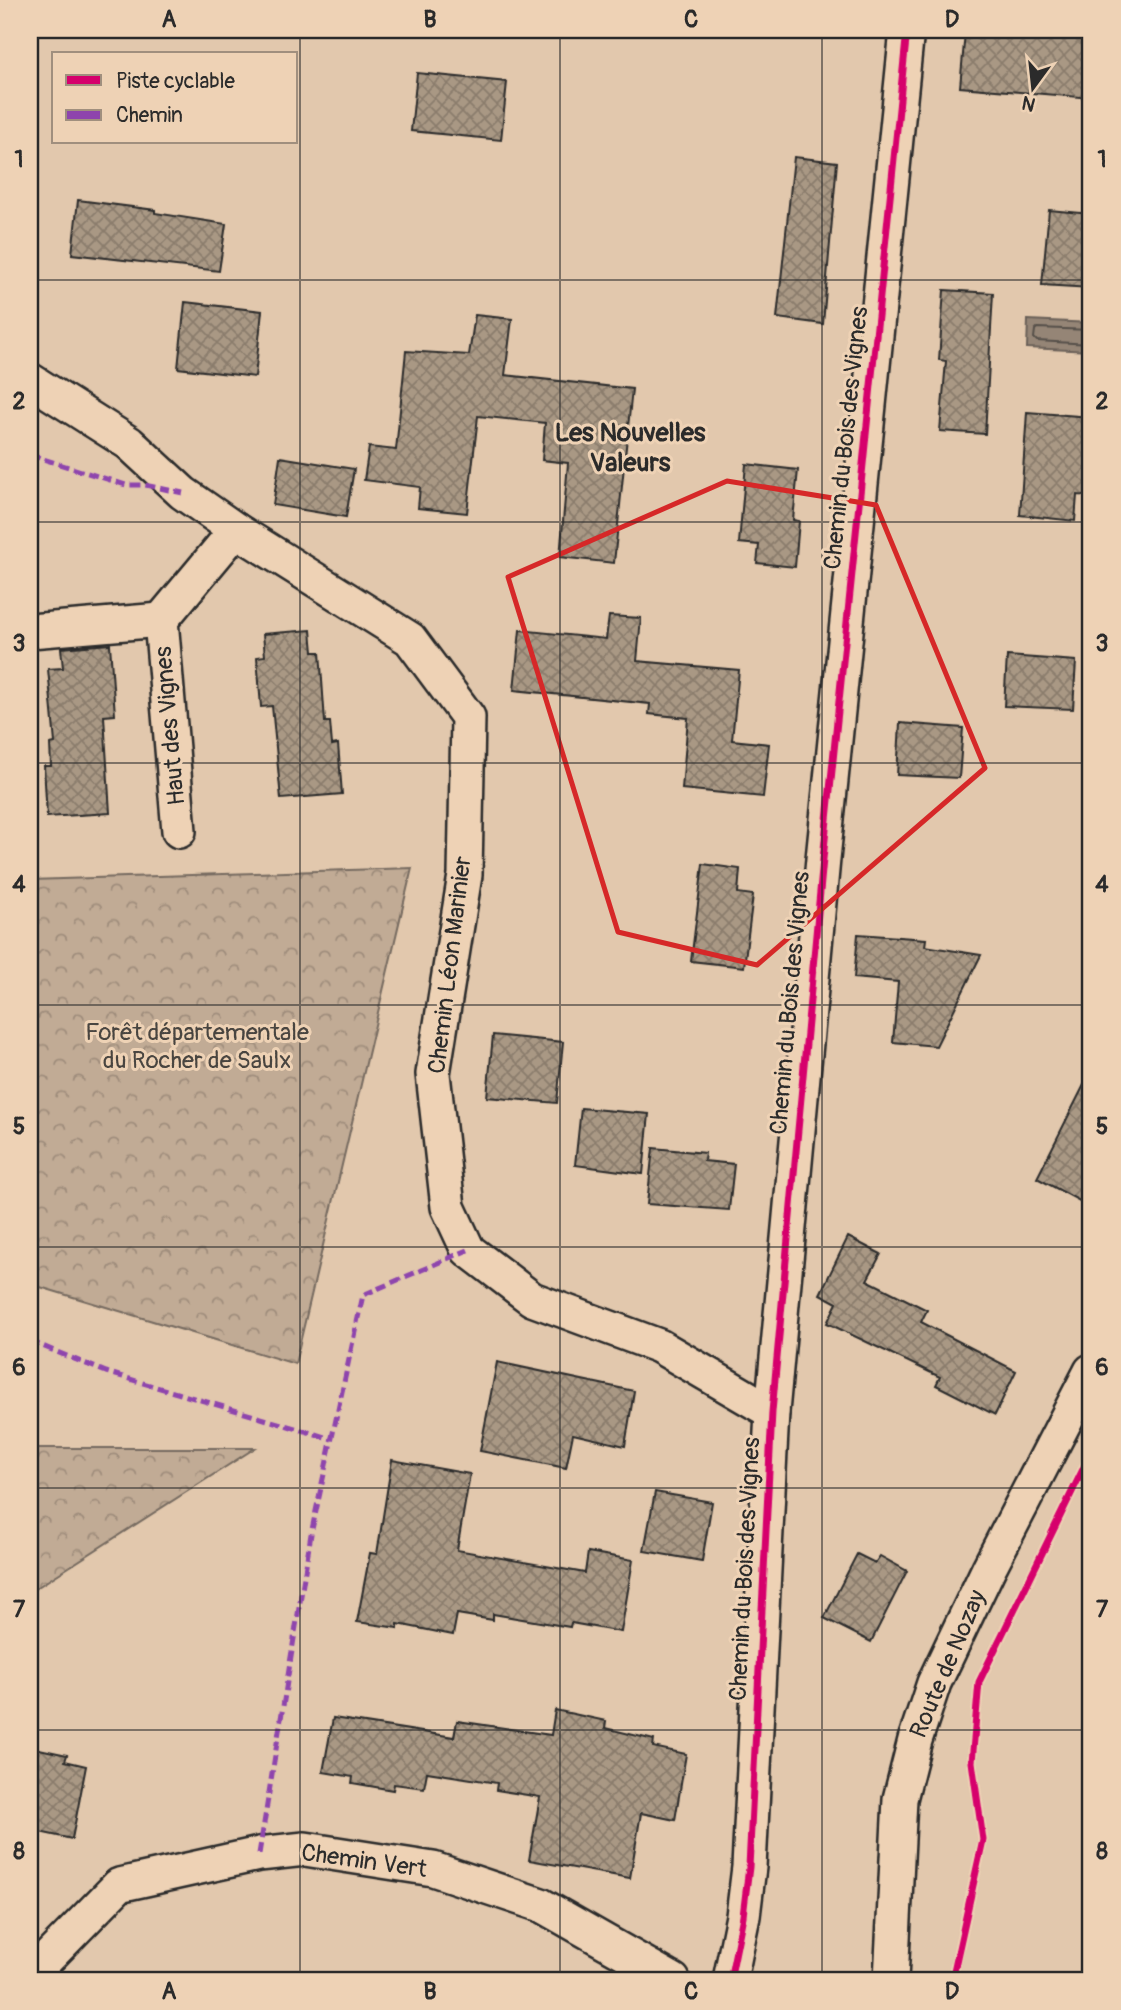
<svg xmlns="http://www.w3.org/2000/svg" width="1121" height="2010" viewBox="0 0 1121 2010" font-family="Pangolin,sans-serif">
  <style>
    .forest { fill: url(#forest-crowns); stroke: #766b60; stroke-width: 2 }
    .water { fill: #958576; stroke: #6b6158; stroke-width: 2 }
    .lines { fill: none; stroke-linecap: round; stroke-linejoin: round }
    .shore { stroke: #554f49; stroke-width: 2 }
    .building { fill: url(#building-cross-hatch); stroke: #2b2b2b; stroke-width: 2 }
    .street-casing { stroke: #2b2b2b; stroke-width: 38 }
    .street { stroke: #eed2b5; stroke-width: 33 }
    .quiet { stroke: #8e44ad; stroke-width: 5; stroke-dasharray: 10 5; stroke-linecap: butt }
    .cycleway-casing { stroke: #eed2b5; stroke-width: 11 }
    .cycleway { stroke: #d6006c; stroke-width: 7 }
    .marked { fill: none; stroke: #d62828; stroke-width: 5; stroke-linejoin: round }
    .grid { fill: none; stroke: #2b2b2b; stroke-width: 2; stroke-opacity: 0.55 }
    .labels { text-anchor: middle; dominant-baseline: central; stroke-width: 6; stroke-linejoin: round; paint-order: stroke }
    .street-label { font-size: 24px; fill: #2b2b2b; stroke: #eed2b5 }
    .park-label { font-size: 24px; fill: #494540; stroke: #eed2b5 }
    .neighbourhood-label { font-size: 26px; font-weight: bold; fill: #2b2b2b; stroke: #eed2b5 }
    .neatline { fill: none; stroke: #2b2b2b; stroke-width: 2.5 }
    .grid-label { font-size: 23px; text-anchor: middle; font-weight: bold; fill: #2b2b2b }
  </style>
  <defs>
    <pattern id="forest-crowns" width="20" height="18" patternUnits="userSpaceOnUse" patternTransform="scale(1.75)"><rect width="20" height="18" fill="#c1ab95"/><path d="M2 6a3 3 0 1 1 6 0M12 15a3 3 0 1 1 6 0" fill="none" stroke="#9d8b7a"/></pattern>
    <pattern id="building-cross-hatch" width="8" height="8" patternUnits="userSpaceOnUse" patternTransform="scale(1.75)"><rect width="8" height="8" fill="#a99884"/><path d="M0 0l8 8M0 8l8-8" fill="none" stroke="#8a7c6c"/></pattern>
  </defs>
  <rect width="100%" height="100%" fill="#e2c8ad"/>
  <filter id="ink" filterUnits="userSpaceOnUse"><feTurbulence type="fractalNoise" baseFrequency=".0143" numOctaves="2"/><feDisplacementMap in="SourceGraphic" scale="14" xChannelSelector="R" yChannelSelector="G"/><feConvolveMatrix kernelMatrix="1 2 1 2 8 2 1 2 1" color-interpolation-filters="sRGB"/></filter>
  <g filter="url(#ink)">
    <g class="forest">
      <path d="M412,868l-117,496 -265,-80v-404z"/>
      <path d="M30,1448h225l-225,144z"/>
    </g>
    <path class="water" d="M1028,320l63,3v28l-64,-3z"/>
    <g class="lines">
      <path class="shore" d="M1091,330l-54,-2 -2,2 -1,8 3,3 54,3"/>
    </g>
    <g class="building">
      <path d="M1028,30h63v68l-131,-11 5,-55 62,5z"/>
      <path d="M417,73l90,9 -6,58 -90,-9z"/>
      <path d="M794,157l43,5 -14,162 -46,-6z"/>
      <path d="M78,200l77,10v3l71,11 -7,47 -147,-17z"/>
      <path d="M1049,210l42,4v74l-49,-3z"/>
      <path d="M944,290l49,3 -8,141 -45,-3 6,-70 -7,-1z"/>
      <path d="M185,302l77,9 -7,66 -77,-9z"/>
      <path d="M475,315l37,4 -7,56 127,14 -18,174 -54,-6 8,-94 -26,-3 3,-37 -67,-7 -11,97 -49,-5 2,-21 -56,-7 5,-33 27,3 10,-99 63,4z"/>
      <path d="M1027,412l64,5v79l-14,-1 -2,26 -55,-6z"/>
      <path d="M280,457l74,12 -8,48 -73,-12z"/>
      <path d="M746,464l52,6 -5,50 6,1 -4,46 -38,-4 2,-18 -20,-2z"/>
      <path d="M609,616l32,2 -4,43 102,9 -7,70 37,4 -6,53 -81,-8 6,-71 -39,-4 1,-10 -136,-14 6,-60 86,9z"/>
      <path d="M311,630l2,22h7l5,70h5l2,23 6,-1 4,50 -61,5 -9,-93 -11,1 -4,-50 8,-1 -2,-22z"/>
      <path d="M110,644l5,71 -11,1 6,97 -63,4 -3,-51h7l-1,-22 5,-1 -7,-74 15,-1 -2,-20z"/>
      <path d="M1007,656l69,5 -3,48 -69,-3z"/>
      <path d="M900,723l63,5 -4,50 -62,-3z"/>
      <path d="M703,864l37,5 -2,24 15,2 -9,72 -53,-6z"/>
      <path d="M858,934l68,5 -1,7 56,9 -45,91 -43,-4 5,-60 -44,-4z"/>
      <path d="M493,1035l70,7 -6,61 -70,-6z"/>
      <path d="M1091,1071v136l-54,-29z"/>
      <path d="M581,1108l68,6 -6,60 -68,-9z"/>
      <path d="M653,1148l52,5 -1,8 30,3 -5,46 -82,-6z"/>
      <path d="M848,1237l33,17 -14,26 60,30 -6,12 95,49 -21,44 -59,-30 4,-8 -113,-54 10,-20 -17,-9z"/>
      <path d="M497,1362l137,29 -9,55 -52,-12 -7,34 -86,-17z"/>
      <path d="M392,1460l78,14 -13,76 128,23 3,-21 45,8 -12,72 -50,-9 -1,4 -77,-13v6l-36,-6 -4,21 -55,-11v4l-41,-6 13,-69 7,1z"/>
      <path d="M655,1492l57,10 -10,59 -58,-10z"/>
      <path d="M857,1554l18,9 5,-7 27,15 -36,71 -47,-24z"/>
      <path d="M555,1710l51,11 -1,7 49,12 -1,7 33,7 -11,66 -34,-7 -11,65 -101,-18 11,-63 -44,-7 1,-7 -70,-11 -3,16 -30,-4 -1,6 -41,-7 1,-6 -30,-5 10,-54 121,19 3,-16 94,14z"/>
      <path d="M30,1747l37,8 -2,6 21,5 -14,73 -42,-9z"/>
    </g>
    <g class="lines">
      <g class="street-casing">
        <g id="street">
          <path d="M30,380l99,63 54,50 53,37 174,109 58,78 -3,158 -32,199 15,133 20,43 64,49 127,47 113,66"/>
          <path d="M30,631l131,-11"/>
          <path d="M179,831l-18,-211 75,-90"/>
          <path d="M30,1976l89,-91 140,-31 46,-5 128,20 108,36 132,75"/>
          <path d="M730,1980l13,-64 6,-49 23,-455 51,-553 84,-829"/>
          <path d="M891,1980l9,-181 15,-59 19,-57 55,-115 102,-197"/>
        </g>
      </g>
      <use href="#street" class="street"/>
      <g class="quiet">
        <path d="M30,455l96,30h19l38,8"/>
        <path d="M30,1341l76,31 226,67"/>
        <path d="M259,1854l52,-320 52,-239 105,-45"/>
      </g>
      <g class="cycleway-casing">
        <g id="cycleway">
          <path d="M730,1980l13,-64 6,-49 23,-455 51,-553 84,-829"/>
          <path d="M952,1980l31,-140 -11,-78 7,-80 112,-229"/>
        </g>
      </g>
      <use href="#cycleway" class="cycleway"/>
    </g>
  </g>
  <path class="marked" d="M727,481l149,24 109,263 -228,197 -139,-33 -110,-355z"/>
  <path class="grid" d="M300,30v1950M560,30v1950M822,30v1950M30,280h1061M30,522h1061M30,763h1061M30,1005h1061M30,1247h1061M30,1488h1061M30,1730h1061"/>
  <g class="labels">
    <g class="street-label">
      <text transform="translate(846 438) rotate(-84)">Chemin du Bois des Vignes</text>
      <text transform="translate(170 726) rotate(-95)">Haut des Vignes</text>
      <text transform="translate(450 965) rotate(-83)">Chemin Léon Marinier</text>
      <text transform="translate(790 1003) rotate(-85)">Chemin du Bois des Vignes</text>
      <text transform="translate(745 1569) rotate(-87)">Chemin du Bois des Vignes</text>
      <text transform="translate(948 1664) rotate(-67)">Route de Nozay</text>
      <text transform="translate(364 1861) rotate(8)">Chemin Vert</text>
    </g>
    <g class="park-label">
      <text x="197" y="1032">Forêt départementale<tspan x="197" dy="28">du Rocher de Saulx</tspan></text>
    </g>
    <g class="neighbourhood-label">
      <text x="630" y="433">Les Nouvelles<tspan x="630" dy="30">Valeurs</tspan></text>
    </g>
  </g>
  <rect width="1121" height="2010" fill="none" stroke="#eed2b5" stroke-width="77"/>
  <rect x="52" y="52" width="245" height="91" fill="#eed2b5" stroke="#a08f7e" stroke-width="2"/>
  <rect x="66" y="75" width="35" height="10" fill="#d6006c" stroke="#a08f7e" stroke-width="2"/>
  <text x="116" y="88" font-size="21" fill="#2b2b2b">Piste cyclable</text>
  <rect x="66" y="110" width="35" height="10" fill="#8e44ad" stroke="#a08f7e" stroke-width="2"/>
  <text x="116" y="122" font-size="21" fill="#2b2b2b">Chemin</text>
  <g transform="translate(1033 88) rotate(195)" stroke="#eed2b5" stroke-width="5" paint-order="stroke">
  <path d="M0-5L12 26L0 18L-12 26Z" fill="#2b2b2b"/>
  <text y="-10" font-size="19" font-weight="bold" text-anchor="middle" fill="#2b2b2b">N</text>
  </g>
  <rect x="38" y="38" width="1044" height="1934" class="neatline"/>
  <g class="grid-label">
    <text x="169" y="27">A</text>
    <text x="430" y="27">B</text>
    <text x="691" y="27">C</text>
    <text x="952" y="27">D</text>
    <text x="19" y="167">1</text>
    <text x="1102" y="167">1</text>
    <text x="19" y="409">2</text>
    <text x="1102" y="409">2</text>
    <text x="19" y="651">3</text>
    <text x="1102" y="651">3</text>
    <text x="19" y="892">4</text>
    <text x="1102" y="892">4</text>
    <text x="19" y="1134">5</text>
    <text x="1102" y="1134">5</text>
    <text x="19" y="1375">6</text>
    <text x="1102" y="1375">6</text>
    <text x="19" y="1617">7</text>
    <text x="1102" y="1617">7</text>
    <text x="19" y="1859">8</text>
    <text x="1102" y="1859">8</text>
    <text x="169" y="1999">A</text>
    <text x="430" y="1999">B</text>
    <text x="691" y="1999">C</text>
    <text x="952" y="1999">D</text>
  </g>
</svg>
